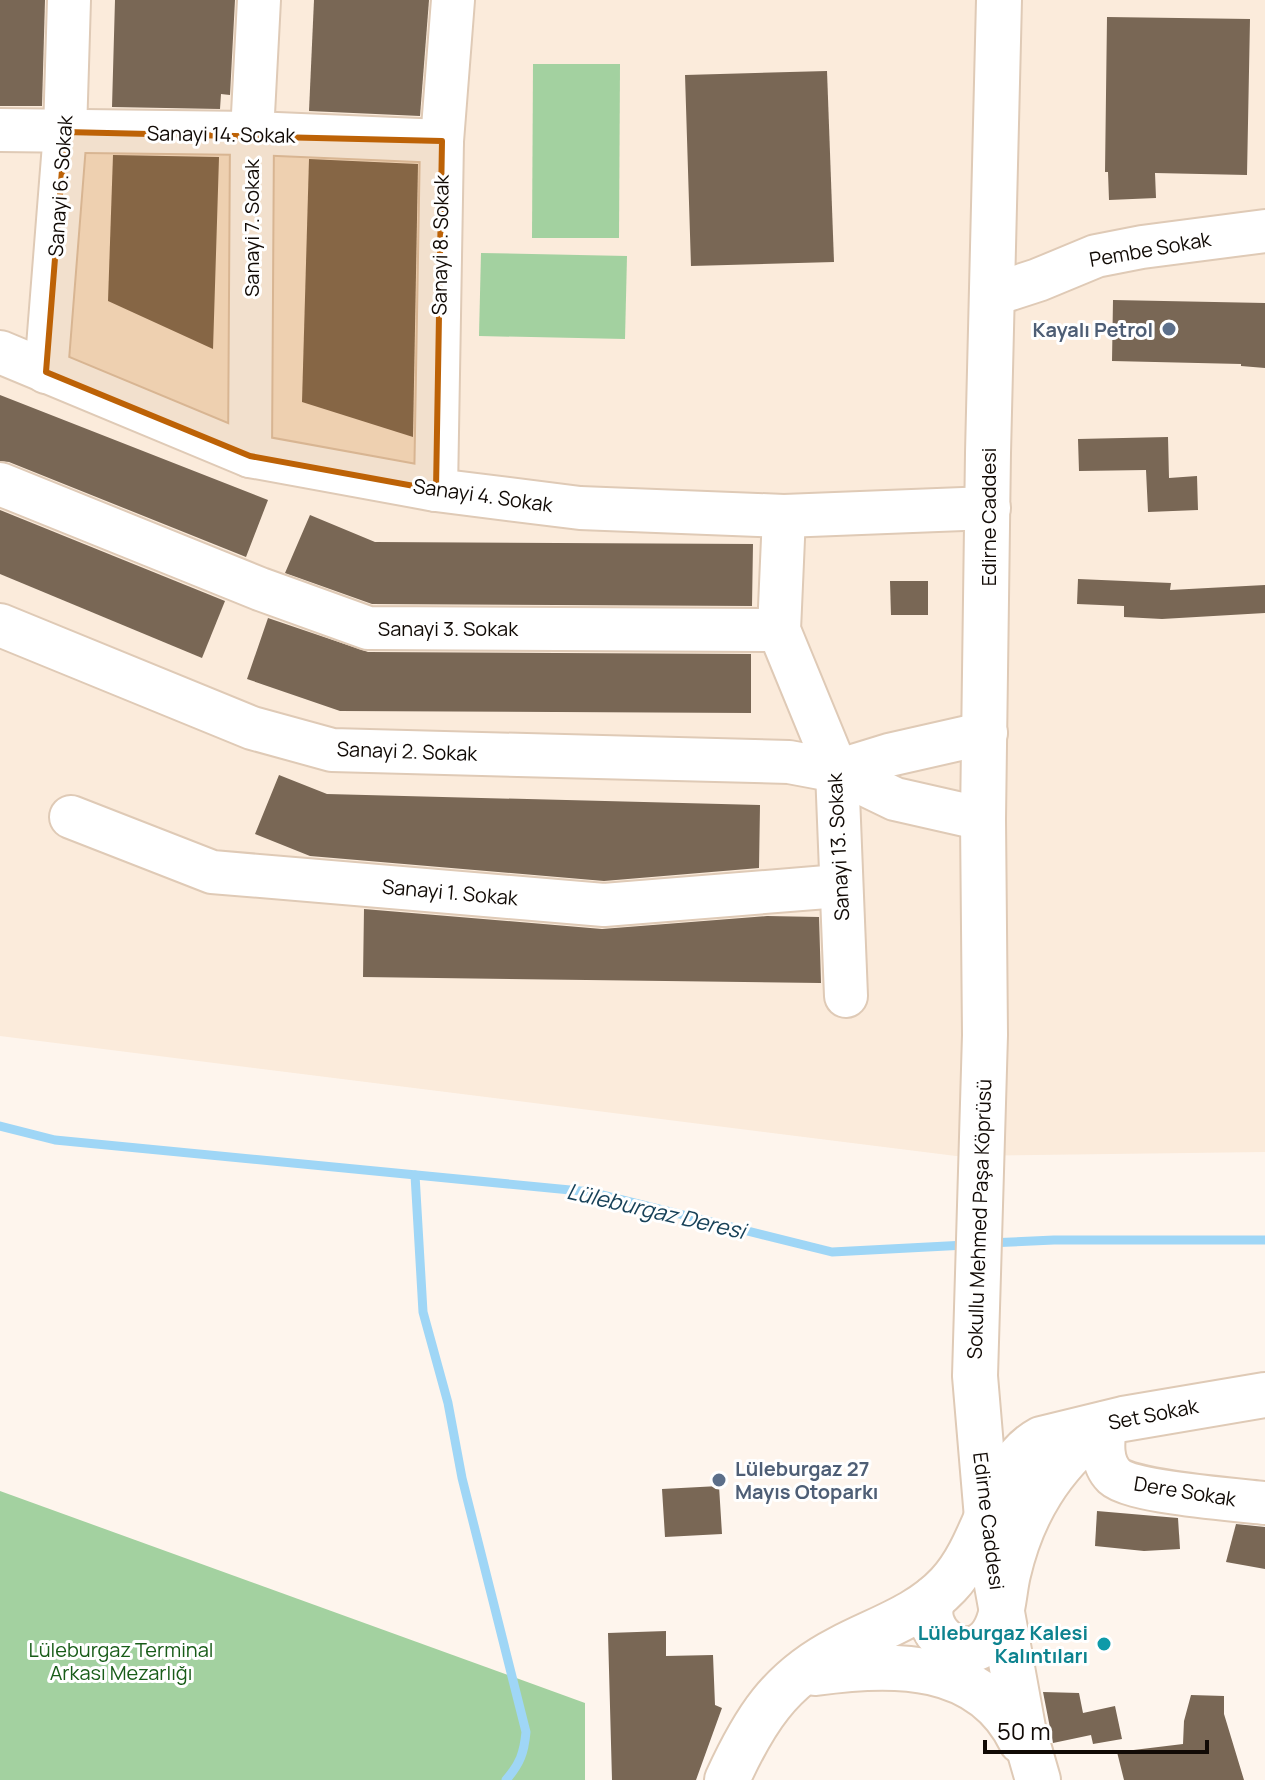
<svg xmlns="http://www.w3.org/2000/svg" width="1265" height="1780" viewBox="0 0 1265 1780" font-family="Manrope,sans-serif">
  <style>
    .built { fill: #fbebdb }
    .green { fill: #a3d1a0 }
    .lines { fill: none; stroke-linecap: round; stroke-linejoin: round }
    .stream { stroke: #9fd6f6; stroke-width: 9 }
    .building { fill: #796755 }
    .minor-casing { stroke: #dfcab6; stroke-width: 46 }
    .major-casing { stroke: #dfcab6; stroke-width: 48 }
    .minor { stroke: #fff; stroke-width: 42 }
    .major { stroke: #fff; stroke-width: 44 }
    .marked { fill: #bd6206; fill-opacity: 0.2; stroke: #bd6206; stroke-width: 6; stroke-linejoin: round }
    .service-dot { fill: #5c6f8a; stroke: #fff; stroke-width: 3 }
    .culture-dot { fill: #0f9aa8; stroke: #fff; stroke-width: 3 }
    .labels { text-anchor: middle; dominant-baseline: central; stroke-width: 6; stroke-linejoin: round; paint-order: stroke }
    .street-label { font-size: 20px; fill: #110a05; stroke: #fff }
    .service-label { font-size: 20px; font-weight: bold; fill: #4e5e75; stroke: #fff; text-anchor: end }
    .culture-label { font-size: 20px; font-weight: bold; fill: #0d838f; stroke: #fff; text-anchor: end }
    .park-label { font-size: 20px; fill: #185c18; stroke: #fff }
    .water-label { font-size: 22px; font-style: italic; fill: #184259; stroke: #fff }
  </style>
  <rect width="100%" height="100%" fill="#fef5ed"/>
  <path class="built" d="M0,0h1265v1152l-309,4 -956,-120z"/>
  <g class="green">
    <path d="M533,64h87l-1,174h-87z"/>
    <path d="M481,253l146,3 -2,83 -146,-3z"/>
    <path d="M0,1491l585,212v77h-585z"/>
  </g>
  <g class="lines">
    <g class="stream">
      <path d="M0,1126l55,14 536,52 241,60 134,-7"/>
      <path d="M415,1175l8,137 25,91 14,75 64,254c-2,21 -6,32 -20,48"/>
      <path d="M988,1243l66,-3h211"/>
    </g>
  </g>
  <g class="building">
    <path d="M0,0h45l-3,106h-42z"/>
    <path d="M115,0h120l-5,95 -9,-1 -1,15 -108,-2z"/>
    <path d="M314,0h115l-9,116 -111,-5z"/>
    <path d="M1107,17l143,2 -3,156 -92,-2 1,25 -47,2 -1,-28h-3z"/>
    <path d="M827,71l7,191 -143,4 -6,-191z"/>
    <path d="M113,155l106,2 -6,192 -105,-48z"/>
    <path d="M309,159l109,5 -5,273 -111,-35z"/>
    <path d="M1113,300l152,3v65l-24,-2v-2l-129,-3z"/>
    <path d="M0,395l268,105 -22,57 -237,-95 -9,-1z"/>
    <path d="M1168,437l1,41 28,-2 1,34 -50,2 -2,-42 -67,1 -1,-32z"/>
    <path d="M0,510l225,91 -23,57 -202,-84z"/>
    <path d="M310,515l65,27 378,2 -1,62 -380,-2 -87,-31z"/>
    <path d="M1078,579l93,4 -1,7 95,-5v28l-103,6 -38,-2v-11l-47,-2z"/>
    <path d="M890,581h38v34h-37z"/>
    <path d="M268,618l100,34 383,2v59l-411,-2 -93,-32z"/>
    <path d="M279,775l48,19 433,11 -1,63 -155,13 -294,-25 -55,-22z"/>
    <path d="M364,909l238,20 165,-13 52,1 2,66 -458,-6z"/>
    <path d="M719,1486l3,48 -57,3 -3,-48z"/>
    <path d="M1097,1511l81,7 2,31 -36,2 -49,-5z"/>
    <path d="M1236,1524l29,3v42l-39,-7z"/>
    <path d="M666,1631v25l47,-1 2,50 7,3 -26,72h-84l-4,-147z"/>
    <path d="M1043,1692l36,1 4,20 32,-7 7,33 -29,5 -2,-9 -38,8z"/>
    <path d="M1191,1695l33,1v18l20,66h-120l-7,-28 66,-8 1,-23z"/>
  </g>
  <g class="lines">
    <g class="minor-casing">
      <g id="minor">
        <path d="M0,130l252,3 190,8"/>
        <path d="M992,295l46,-15 58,-24 46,-9 123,-16"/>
        <path d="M0,352l250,104 186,34 144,18 204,8 205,-8"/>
        <path d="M46,372l19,-240 4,-132"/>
        <path d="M250,456l2,-323 7,-133"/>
        <path d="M0,484l260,105 108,39 411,2"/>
        <path d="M436,490l6,-349 11,-141"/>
        <path d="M784,516l-5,114 58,141 9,225"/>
        <path d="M0,625l252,103 80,22 457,12 48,9 58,28 88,20"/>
        <path d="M837,771l52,-16 97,-22"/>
        <path d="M71,817l141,55 392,33 235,-19"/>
        <path d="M1105,1423c-2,18 -5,39 9,53 17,16 123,24 151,27"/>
      </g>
    </g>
    <g class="major-casing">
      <g id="major">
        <path d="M999,0l-11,453 -5,366 2,216 -10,341 12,142 10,67 26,143 15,52"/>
        <path d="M934,1598c-17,32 29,70 55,41 15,-17 14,-44 19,-65 14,-61 43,-108 92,-147"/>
        <path d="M815,1673c77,-11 167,-13 206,68"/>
        <path d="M727,1780c27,-59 52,-100 112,-131 37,-20 79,-32 109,-64 40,-42 45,-120 93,-146l82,-20 142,-24"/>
      </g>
    </g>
    <use href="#minor" class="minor"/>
    <use href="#major" class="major"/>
  </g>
  <path class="marked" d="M65,132l377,9 -6,349 -186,-34 -204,-84z"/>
  <g class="service-dot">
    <circle cx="1169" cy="329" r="8"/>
    <circle cx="719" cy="1480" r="8"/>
  </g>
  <circle class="culture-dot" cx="1104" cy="1644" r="8"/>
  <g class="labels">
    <g class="street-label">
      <text transform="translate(221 134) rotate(1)">Sanayi 14. Sokak</text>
      <text transform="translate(60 186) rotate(-86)">Sanayi 6. Sokak</text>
      <text transform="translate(251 228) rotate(-90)">Sanayi 7. Sokak</text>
      <text transform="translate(440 245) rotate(-89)">Sanayi 8. Sokak</text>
      <text transform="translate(1150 249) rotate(-10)">Pembe Sokak</text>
      <text transform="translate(483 495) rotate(8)">Sanayi 4. Sokak</text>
      <text transform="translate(988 517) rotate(-90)">Edirne Caddesi</text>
      <text x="448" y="628">Sanayi 3. Sokak</text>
      <text transform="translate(407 751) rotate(2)">Sanayi 2. Sokak</text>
      <text transform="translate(838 847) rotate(-93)">Sanayi 13. Sokak</text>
      <text transform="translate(450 892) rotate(5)">Sanayi 1. Sokak</text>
      <text transform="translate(979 1219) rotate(-88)">Sokullu Mehmed Paşa Köprüsü</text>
      <text transform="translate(1153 1414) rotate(-11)">Set Sokak</text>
      <text transform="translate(1185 1491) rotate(9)">Dere Sokak</text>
      <text transform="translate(989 1521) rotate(83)">Edirne Caddesi</text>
    </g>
    <g class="service-label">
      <text x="1153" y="329">Kayalı Petrol</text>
      <text x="735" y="1468" text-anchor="start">Lüleburgaz 27<tspan x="735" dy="23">Mayıs Otoparkı</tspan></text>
    </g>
    <g class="culture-label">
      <text x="1088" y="1632">Lüleburgaz Kalesi<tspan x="1088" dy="23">Kalıntıları</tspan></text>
    </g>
    <g class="park-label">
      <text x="121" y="1649">Lüleburgaz Terminal<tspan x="121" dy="23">Arkası Mezarlığı</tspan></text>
    </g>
    <g class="water-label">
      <text transform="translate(656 1211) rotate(13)">Lüleburgaz Deresi</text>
    </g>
  </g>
  <path d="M985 1740v12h222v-12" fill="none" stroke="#110a05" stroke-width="4"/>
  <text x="997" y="1740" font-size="24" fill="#110a05" stroke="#ffffff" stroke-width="6" paint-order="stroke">50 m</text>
</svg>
